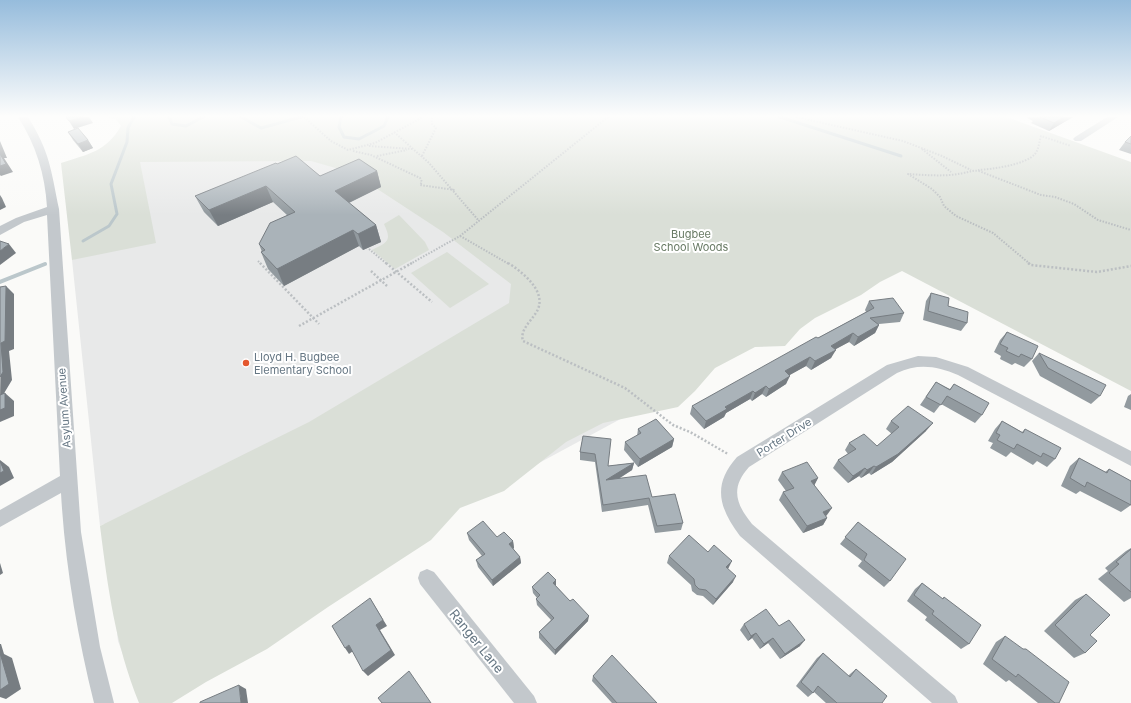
<svg xmlns="http://www.w3.org/2000/svg" width="1131" height="703" viewBox="0 0 1131 703" font-family="Inter,sans-serif">
  <style>
    .built { fill: #e8e9e9 }
    .green { fill: #dadfd7 }
    .lines { fill: none; stroke-linecap: round; stroke-linejoin: round }
    .stream-far1 { stroke: #bbc7cb; stroke-width: 3 }
    .stream { stroke: #bbc7cb; stroke-width: 4 }
    .path-far1 { stroke: #bbbfc2; stroke-width: 2; stroke-dasharray: 1.5 1.5; stroke-linecap: butt }
    .path { stroke: #bbbfc2; stroke-width: 2.5; stroke-dasharray: 2 2; stroke-linecap: butt }
    .minor { fill: #c3c8cc; fill-rule: evenodd }
    .wall { fill: #929a9f }
    .shaded-wall { fill: #777d82 }
    .building { fill: #aab3b9; stroke: #777d82 }
    .poi-dot { fill: #e4572e; stroke: #fff; stroke-width: 1.5 }
    .labels { text-anchor: middle; dominant-baseline: central; stroke-width: 4; stroke-linejoin: round; paint-order: stroke }
    .park-label { font-size: 11px; fill: #687a64; stroke: #fff }
    .poi-label { font-size: 11px; fill: #657683; stroke: #fff; text-anchor: start }
    .street-label { font-size: 11px; fill: #657683; stroke: #fff }
    .near-street-label { font-size: 13px; fill: #657683; stroke: #fff }
  </style>
  <rect width="100%" height="100%" fill="#fafaf8"/>
  <path class="built" d="M175,123l109,1 394,264 -545,294 -15,-41 -14,-117 -4,2 -28,-266 2,-1 -8,-76z"/>
  <g class="green">
    <path d="M106,117h900l125,45v229l-229,-120 -22,11 -19,13 -46,23 -15,11 -15,17 -30,1 -40,21 -20,23 -17,16 -75,16 -37,19 -62,49 -44,17 -29,32 -103,67 -61,42 -61,33 -34,21h-33c-24,-60 -31,-114 -39,-177l209,-104 200,-119 2,-19 -68,-52 -90,-59 -42,-12 -171,1 16,81 -84,17 -11,-97c27,-9 45,-11 60,-37l-5,-7z"/>
    <path d="M399,215l26,27 4,8 -34,19 -23,-19c16,-8 20,-9 12,-26z"/>
    <path d="M447,252l42,32 -39,24 -39,-35z"/>
  </g>
  <g class="lines">
    <g class="stream-far1">
      <path d="M169,117l3,7 14,2 17,-9"/>
      <path d="M241,117l20,11 40,-11"/>
      <path d="M341,117l-2,10 5,10 15,2 25,-13 4,-9"/>
      <path d="M780,117l121,39"/>
      <path d="M83,241l26,-15 8,-12 -6,-30 16,-42 1,-14 6,-11"/>
    </g>
    <path class="stream" d="M0,282l45,-18"/>
    <g class="path-far1">
      <path d="M304,117l27,24 17,9 27,-7 48,-26"/>
      <path d="M796,117l107,24 39,15 29,14"/>
      <path d="M394,132l35,31 50,58"/>
      <path d="M369,146l43,3"/>
      <path d="M922,149l29,23"/>
      <path d="M353,151l18,4 49,23 2,4 -2,3 35,5"/>
      <path d="M377,156l30,-6"/>
      <path d="M422,156l14,-28 -4,-4v-7"/>
      <path d="M978,170c15,-1 47,-5 57,-16 4,-5 4,-12 6,-18l30,10"/>
      <path d="M460,236l49,28"/>
      <path d="M369,249l18,15"/>
      <path d="M258,261l3,3"/>
      <path d="M410,264l50,-28 148,-119"/>
      <path d="M1030,264l-37,-31 -37,-17 -12,-10 -4,-9 -8,-8 -24,-15c17,1 38,3 55,-1 7,-1 9,-3 16,-2l62,24 14,2 19,7 24,16 33,10"/>
    </g>
    <g class="path">
      <path d="M260,263l59,61"/>
      <path d="M386,263l46,39"/>
      <path d="M508,263c13,8 38,27 30,46 -4,10 -19,20 -15,32l102,47 48,37 17,7 38,22"/>
      <path d="M1028,263l3,2 66,7 34,-6"/>
      <path d="M371,271l16,15"/>
      <path d="M299,326l113,-63"/>
    </g>
    <g class="minor">
      <path d="M18,117h10c22,35 23,53 31,92l22,323 19,115 14,56h-20c-17,-69 -29,-139 -33,-210l-61,34v-17l60,-34 -13,-261 -23,7 -24,13v-9l16,-8 31,-11c-2,-33 -11,-62 -29,-90z"/>
      <path d="M1107,117h11l-37,24h-6l-2,-2 2,-2z"/>
      <path d="M918,356l18,1 32,10 163,84v15l-173,-91c-21,-9 -40,-12 -61,-2l-148,94c-19,21 -13,37 3,57l203,172 3,7h-26l-192,-167c-21,-28 -28,-51 -3,-79l150,-92z"/>
      <path d="M427,569l7,3 100,124 3,7h-23l-94,-119 -2,-6 2,-6z"/>
    </g>
  </g>
  <g class="wall">
    <path d="M1028,117h45l-24,14 -18,-8 2,-2 -6,-3z"/>
    <path d="M68,132l20,8 5,8 -10,4 -10,-12z"/>
    <path d="M1131,136v18l-12,-4 6,-8z"/>
    <path d="M277,164l43,12 57,-5 4,16 -32,16 27,22 5,17 -18,8 -4,-4 -75,40 -16,-17 -7,-17h1l-3,-8 28,-29 -14,-13 -55,24 -14,-14 -9,-16z"/>
    <path d="M931,293l17,13 19,17 -6,8 -38,-11 3,-19z"/>
    <path d="M869,301l35,12 -4,9 -21,2v1l-4,8 -21,13 -5,-4 -14,7 -4,9 -20,12 -5,-4 -17,9 -3,9 -20,13 -4,-3 -10,7 -2,-2 -24,14 -2,4 -20,12 -14,-15 2,-8 174,-94 -1,-2z"/>
    <path d="M1007,332l25,27 -8,8 -9,-4 -3,2 -12,-6 1,-3 -7,-4 6,-12z"/>
    <path d="M1039,353l61,43 -9,8 -51,-28 -8,-15z"/>
    <path d="M936,382l14,7 4,-5 28,31 -7,8 -34,-19 -7,9 -14,-8z"/>
    <path d="M1131,394v16l-7,-3 4,-11z"/>
    <path d="M891,421l35,10 -34,31 -21,13 -2,-2 -8,5 -2,-2 -11,7 -15,-15 5,-8 10,-6 -3,-4 4,-7 28,3 15,-12 -6,-5z"/>
    <path d="M1002,421l20,11 3,-3 30,30 -8,8 -10,-6 -4,4 -22,-13 -5,5 -16,-9 3,-5 -5,-2 7,-12z"/>
    <path d="M638,429l36,10 -2,8 -34,20 -14,-17 1,-8 12,-6z"/>
    <path d="M583,436l25,30 26,-3 -2,7 -12,8 32,19 31,26 -2,7 -26,3 -7,-28 -46,7 -7,-50 -15,-2v-8z"/>
    <path d="M1079,458l26,14 4,-3 22,12v24l-10,7 -41,-21 -4,3 -15,-8 9,-20z"/>
    <path d="M782,472l36,6 -4,7 13,30 -1,1 1,2 -4,7 -20,8 -24,-33 4,-8 3,-1 -8,-11z"/>
    <path d="M858,522l32,59 -6,6 -26,-21 4,-5 -22,-17z"/>
    <path d="M467,533l30,4 16,4 1,7 -1,1 7,8 1,6 -28,23 -15,-19 -2,-7 6,-4 -13,-16z"/>
    <path d="M1131,548v50l-7,4 -26,-23 10,-8 -3,-3 21,-17z"/>
    <path d="M708,552l21,15 -1,2 5,13 -20,23 -10,-9 -6,-1 -5,-4 -1,-6 -24,-22 2,-7z"/>
    <path d="M922,583l20,16 2,-2 25,47 -8,5 -36,-29 2,-3 -20,-16 8,-12z"/>
    <path d="M556,586l32,35 -33,34 -16,-17v-6l12,-12 -14,-15 -1,-6 1,-1 -4,-5 -1,-6z"/>
    <path d="M1086,594l4,41 -5,18 -11,5 -30,-27 31,-31z"/>
    <path d="M744,624l35,2 21,20 -20,13 -12,-16 -8,6 -8,-11 -4,3 -8,-11z"/>
    <path d="M1005,636l54,67h-21l-29,-23 -3,2 -23,-18 13,-22z"/>
    <path d="M823,653l25,23 2,-2 6,-5 26,34h-56l-12,-11 -6,5 -12,-11 21,-28z"/>
    <path d="M593,676l64,27h-45l-20,-22z"/>
  </g>
  <g class="shaded-wall">
    <path d="M83,117h6l4,6 -19,6 -5,-8z"/>
    <path d="M1064,117h9l-24,14 5,-8z"/>
    <path d="M88,140l5,8 -10,4 -5,-8z"/>
    <path d="M0,141l7,17h-3l9,14 -12,4 -1,-1z"/>
    <path d="M377,171l4,16 -41,20 -5,-16z"/>
    <path d="M266,186l7,16 -55,24 -9,-16z"/>
    <path d="M0,195l2,3 4,9 -6,3z"/>
    <path d="M376,225l5,17 -18,8 -5,-16z"/>
    <path d="M353,230l6,16 -75,40 -7,-17z"/>
    <path d="M9,244l7,9 -16,12v-14z"/>
    <path d="M6,286l8,8v55l-5,2 3,29 -12,20 1,-57z"/>
    <path d="M879,325l-4,8 -21,13 4,-9z"/>
    <path d="M853,333l-4,9 -22,12 4,-8z"/>
    <path d="M836,350l-5,8 -20,12 4,-9z"/>
    <path d="M810,357l-4,9 -25,14 4,-9z"/>
    <path d="M790,376l-4,8 -20,13 3,-8z"/>
    <path d="M766,386l-4,8 -10,7 3,-8z"/>
    <path d="M753,391l-3,8 -24,14 -2,4 -20,12 2,-8 19,-14z"/>
    <path d="M5,393l9,8v15l-14,6v-12z"/>
    <path d="M933,423l-7,8 -34,31 -21,13 5,-8z"/>
    <path d="M674,439l-2,8 -34,20 2,-8z"/>
    <path d="M0,460l9,7 5,11 -14,8z"/>
    <path d="M634,463l-2,7 -27,17 1,-7z"/>
    <path d="M874,466l-5,7 -8,5 6,-8z"/>
    <path d="M865,468l-6,8 -11,7 5,-7z"/>
    <path d="M818,478l-4,8 -3,-5z"/>
    <path d="M832,508l-5,7 -9,4 5,-7z"/>
    <path d="M827,518l-4,7 -20,8 4,-7z"/>
    <path d="M513,541l1,7 -4,3 -1,-7z"/>
    <path d="M520,557l1,6 -28,23 -1,-6z"/>
    <path d="M732,561l-3,6 -6,7 3,-7z"/>
    <path d="M0,563l3,10 -3,2z"/>
    <path d="M736,576l-3,6 -20,23 3,-6z"/>
    <path d="M556,580v6l-3,-3z"/>
    <path d="M370,598l17,28 -7,4 15,25 -27,21 -5,-5 13,-46z"/>
    <path d="M589,616l-1,5 -33,34v-5z"/>
    <path d="M756,633l-4,5 -4,3 3,-5z"/>
    <path d="M773,638l-5,5 -8,6 4,-5z"/>
    <path d="M805,640l-5,6 -20,13 5,-5z"/>
    <path d="M0,644h1l3,10 8,4 9,31 -15,10 -6,-2z"/>
    <path d="M349,645l4,6 -4,3 -4,-6z"/>
    <path d="M239,685l7,4 2,14h-7z"/>
  </g>
  <g class="building">
    <path d="M66,117h17l-14,4z"/>
    <path d="M1040,117h24l-10,6z"/>
    <path d="M78,128l10,12 -10,4 -10,-12z"/>
    <path d="M1131,136v8l-6,-2z"/>
    <path d="M0,154l6,10 -6,2z"/>
    <path d="M296,156l24,20 39,-17 18,12 -42,20 41,34 -18,9 -5,-4 -76,39 -16,-17 4,-2 -6,-6 11,-21 25,-11 -29,-26 -57,24 -14,-14 81,-33 1,1z"/>
    <path d="M0,241l9,3 -9,7z"/>
    <path d="M6,286l-1,55 -4,2 2,29 -3,5v-90z"/>
    <path d="M931,293l18,5 -1,8 20,6 -1,11 -39,-12z"/>
    <path d="M893,298l11,15 -34,5 9,7 -21,12 -5,-4 -22,13 5,4 -21,11 -5,-4 -25,14 5,5 -21,13 -3,-3 -11,7 -2,-2 -28,16 2,2 -21,12 -14,-15 124,-69 2,1 56,-30 -5,-7z"/>
    <path d="M1007,332l31,14 -6,13 -11,-5 -2,3 -13,-6 2,-3 -8,-4z"/>
    <path d="M1039,353l67,32 -6,11 -52,-28z"/>
    <path d="M936,382l14,8 4,-6 35,19 -7,12 -35,-19 -6,9 -15,-8z"/>
    <path d="M5,393v15l-5,2v-15z"/>
    <path d="M908,406l25,17 -35,31 -22,13 -2,-1 -7,4 -2,-2 -12,8 -15,-16 18,-11 -7,-6 15,-9 13,12 22,-19 -8,-6z"/>
    <path d="M656,419l18,20 -34,20 -15,-17 16,-9 -3,-4z"/>
    <path d="M1002,421l21,12 2,-4 36,19 -6,11 -12,-6 -2,4 -24,-13 -3,5 -17,-9 3,-5 -4,-2z"/>
    <path d="M583,436l28,3 -3,27 26,-3 -28,17 40,-5 6,22 23,-3 8,29 -26,3 -8,-28 -46,7 -8,-51 -15,-2z"/>
    <path d="M1079,458l28,15 2,-4 22,12v24l-44,-23 -2,5 -15,-9z"/>
    <path d="M0,461l4,10 -4,2z"/>
    <path d="M807,462l11,16 -7,3 21,27 -9,4 4,6 -20,8 -24,-34 11,-4 -12,-16z"/>
    <path d="M483,521l14,16 7,-5 9,9 -4,3 11,13 -28,23 -16,-20 9,-6 -18,-21z"/>
    <path d="M858,522l48,37 -16,22 -26,-21 3,-6 -22,-17z"/>
    <path d="M689,535l19,17 6,-7 18,16 -6,6 10,9 -20,23 -10,-9 -7,-1 -4,-4 -1,-6 -25,-23z"/>
    <path d="M1131,549v43l-22,-19 10,-9 -3,-2z"/>
    <path d="M548,572l8,8 -3,3 17,18 3,-2 16,17 -34,34 -16,-18 15,-14 -18,-19 4,-4 -8,-8z"/>
    <path d="M922,583l21,16 1,-2 37,28 -12,19 -37,-30 2,-3 -20,-16z"/>
    <path d="M1086,594l24,21 -20,20 7,6 -12,12 -30,-28z"/>
    <path d="M370,598l13,22 -7,5 15,25 -28,21 -14,-26 -4,3 -13,-22z"/>
    <path d="M766,609l13,17 10,-6 16,20 -20,14 -12,-16 -9,6 -8,-11 -5,3 -7,-12z"/>
    <path d="M1005,636l18,13h3l43,33 -10,21h-4l-37,-29 -2,3 -24,-18z"/>
    <path d="M0,653l9,31 -9,6z"/>
    <path d="M823,653l27,24 6,-8 31,27 -5,7h-45l-19,-17 -5,7 -12,-11z"/>
    <path d="M612,655l45,48h-40l-24,-27z"/>
    <path d="M409,671l22,32h-49l-4,-5z"/>
    <path d="M239,685l2,18h-41v-1z"/>
  </g>
  <linearGradient id="sky" x2="0" y2="1"><stop stop-color="#96bcdc"/><stop offset="0.54" stop-color="#fdfdfc"/><stop offset="1" stop-color="#fdfdfc" stop-opacity="0"/></linearGradient>
  <rect width="1131" height="215" fill="url(#sky)"/>
  <circle class="poi-dot" cx="246" cy="363" r="4"/>
  <g class="labels">
    <g class="park-label">
      <text x="691" y="234">Bugbee<tspan x="691" dy="13">School Woods</tspan></text>
    </g>
    <g class="poi-label">
      <text x="254" y="357">Lloyd H. Bugbee<tspan x="254" dy="13">Elementary School</tspan></text>
    </g>
    <g class="street-label">
      <text transform="translate(64 408) rotate(-94)">Asylum Avenue</text>
      <text transform="translate(784 437) rotate(-32)">Porter Drive</text>
    </g>
    <g class="near-street-label">
      <text transform="translate(477 641) rotate(51)">Ranger Lane</text>
    </g>
  </g>
</svg>
